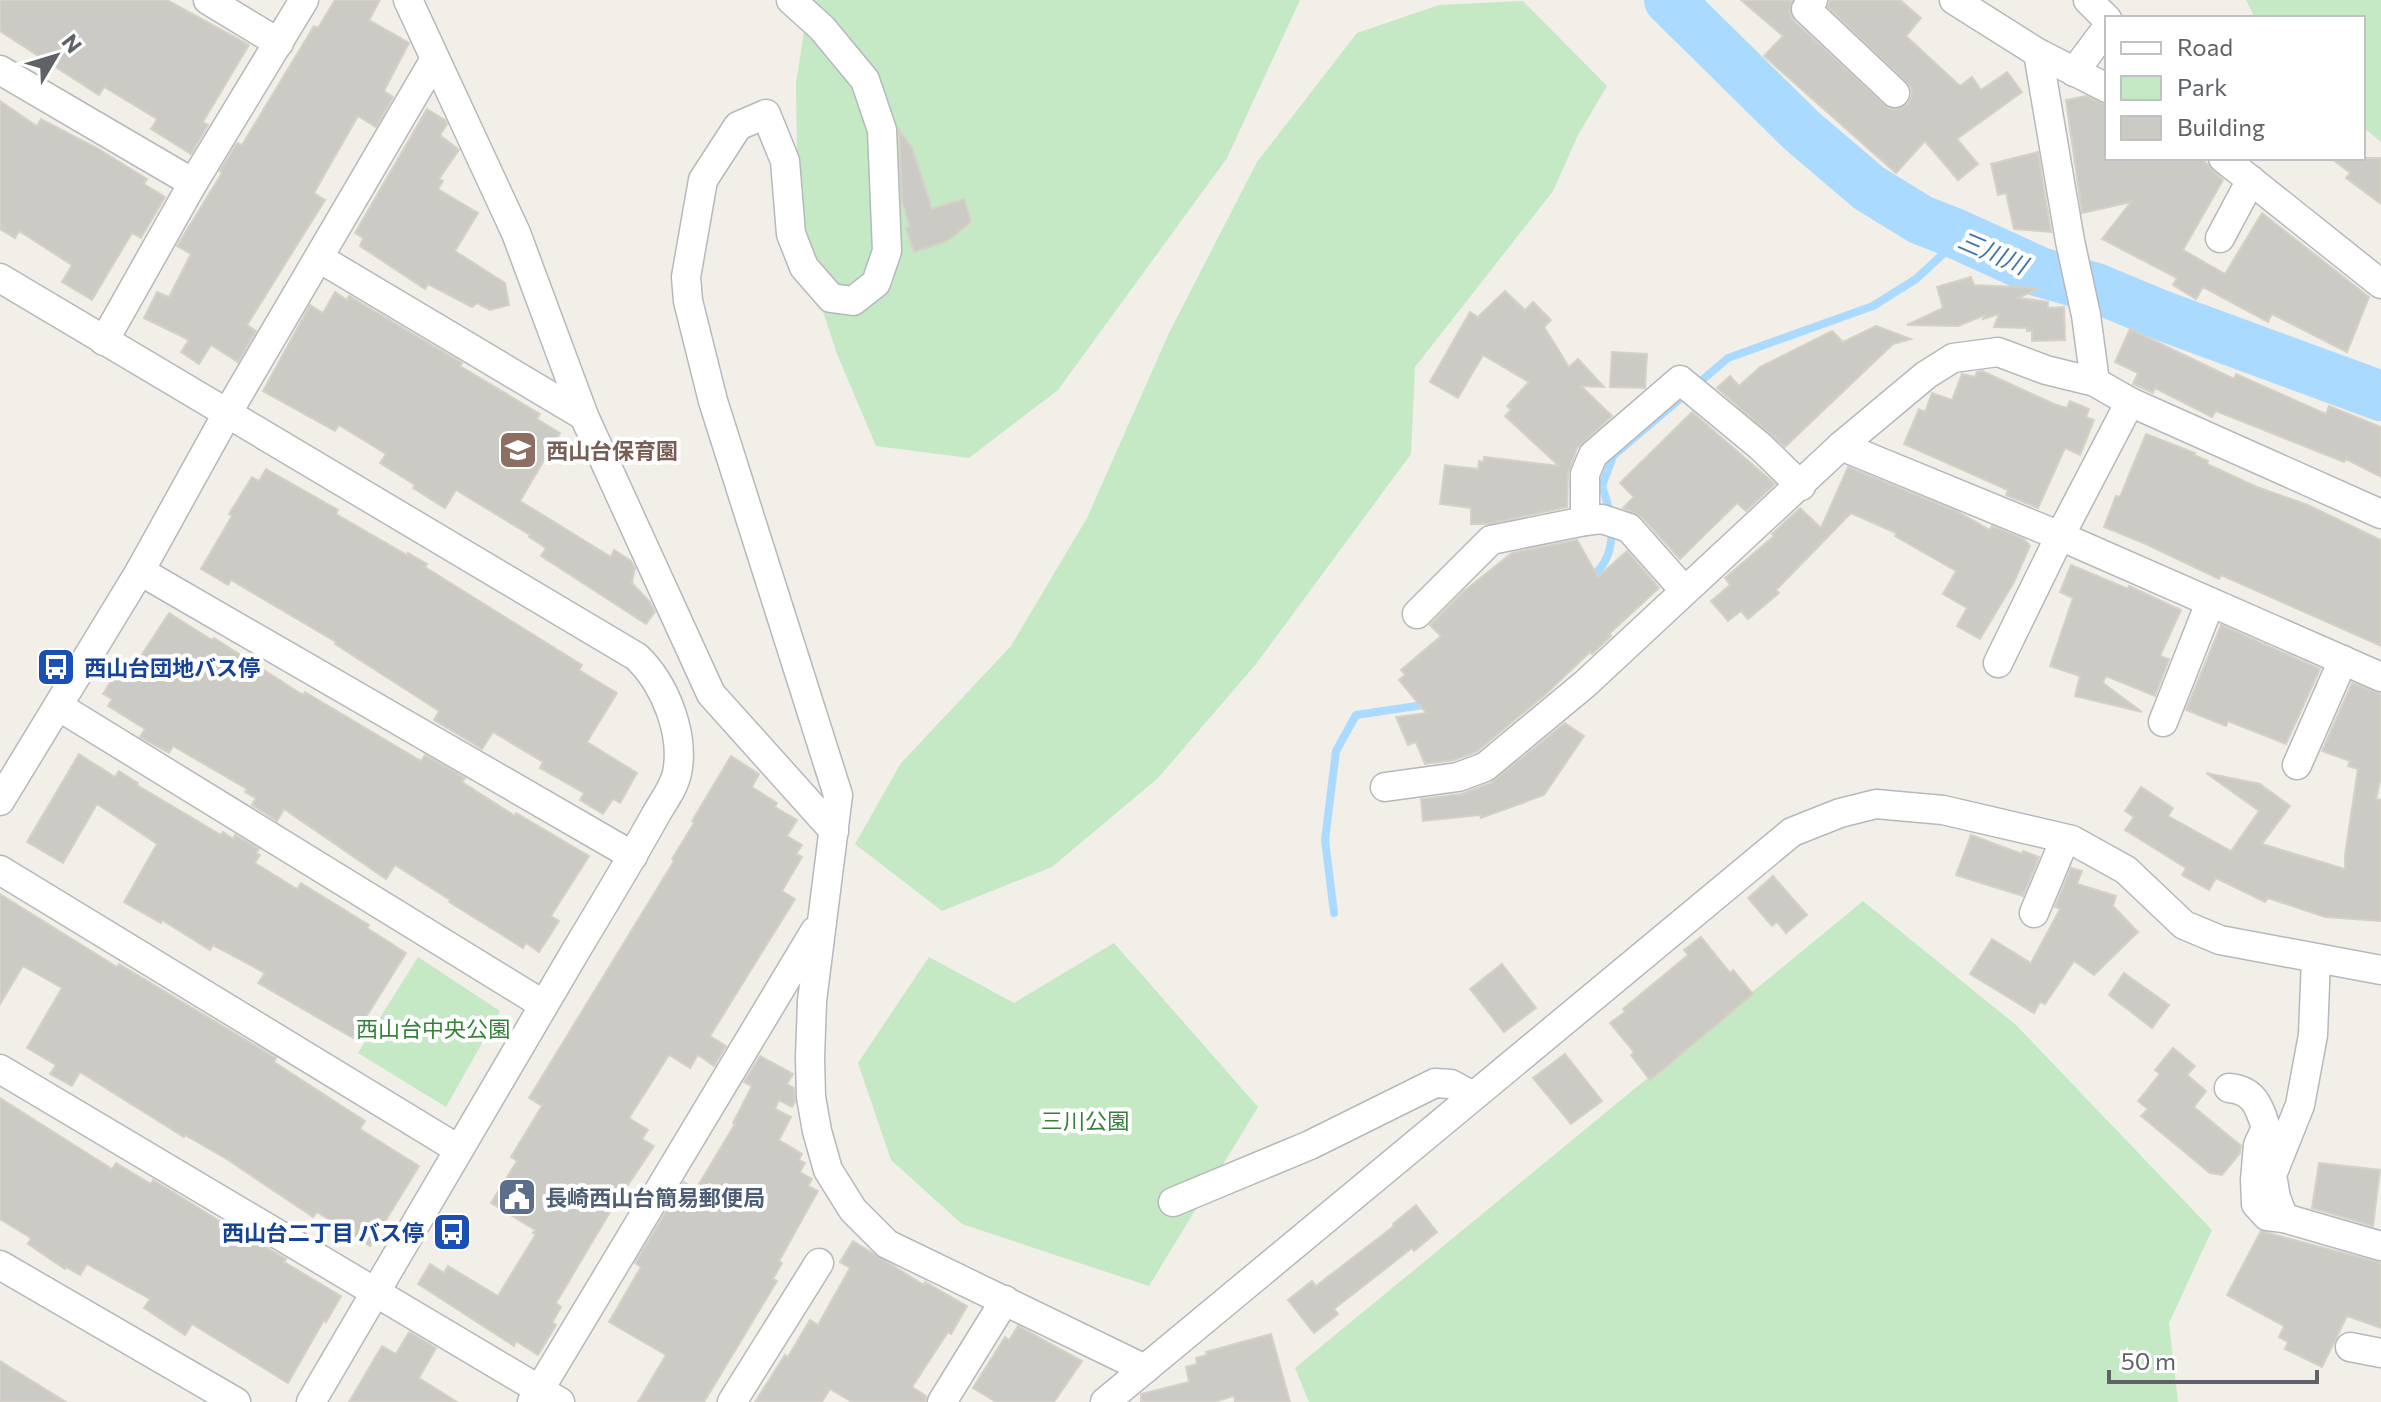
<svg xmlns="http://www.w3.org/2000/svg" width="2381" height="1402" viewBox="0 0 2381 1402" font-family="Commissioner,'Noto Sans JP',sans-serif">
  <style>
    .green { fill: #c5e8c5 }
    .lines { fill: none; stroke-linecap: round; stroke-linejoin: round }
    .stream { stroke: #aadaff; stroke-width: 8 }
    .river { stroke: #aadaff; stroke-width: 50 }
    .building { fill: #cccac5; stroke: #d6d1c6; stroke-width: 2 }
    .minor-casing { stroke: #b5b8bc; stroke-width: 31 }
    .minor { stroke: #fff; stroke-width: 28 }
    .labels { text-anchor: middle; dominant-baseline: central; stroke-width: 8; stroke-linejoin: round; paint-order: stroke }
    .education-label { font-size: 22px; font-weight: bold; fill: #785e54; stroke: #fff; text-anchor: start }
    .transit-label { font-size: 22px; font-weight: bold; fill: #164399; stroke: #fff; text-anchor: start }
    .park-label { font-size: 22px; fill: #348238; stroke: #fff }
    .service-label { font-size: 22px; font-weight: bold; fill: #4e5e75; stroke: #fff; text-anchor: start }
    .water-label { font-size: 24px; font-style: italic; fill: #4174aa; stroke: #fff }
  </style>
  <rect width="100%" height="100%" fill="#f1efe8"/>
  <g class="green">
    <path d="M809,0h491l-73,158 -169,232 -89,68 -93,-12 -39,-92 -39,-118 -2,-153z"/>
    <path d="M2246,0h135v142l-18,-15v-109h-108z"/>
    <path d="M1523,1l84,85 -29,49 -25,56 -138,176 -4,87 -155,210 -98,114 -106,89 -110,44 -87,-67 46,-81 110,-117 76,-128 82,-185 88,-171 100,-129 82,-28z"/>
    <path d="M1863,901l153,124 196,205 -43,93 9,79h-869l-14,-34z"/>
    <path d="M1114,943l144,164 -109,179 -187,-62 -71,-64 -33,-97 71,-106 85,46z"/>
    <path d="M418,957l82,54 -54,96 -88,-54z"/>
  </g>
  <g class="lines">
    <g class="stream">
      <path d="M1588,580c32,-23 26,-61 14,-94l11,-30 115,-98 145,-52 43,-27 27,-25 9,-22"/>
      <path d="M1334,913l-9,-73 11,-89 20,-36 74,-11"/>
    </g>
    <path class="river" d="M1669,0l133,131 67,57 52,32 31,12 88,40 56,16 70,29 215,79"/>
  </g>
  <g class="building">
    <path d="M0,0h167l82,45 -46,77 5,3 -17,29 -40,-25 6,-10 -53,-32 -5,8 -99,-64z"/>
    <path d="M335,0h45l-11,20 40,23 -25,48 9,6 -17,30 -18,-11 -44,77 11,7 -78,125 9,6 -18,31 -27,-17 -12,19 -18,-12 8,-12 -45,-22 13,-26 12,5 22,-43 -14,-8 45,-73 -2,-2 17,-28 5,2 72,-119 4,2z"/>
    <path d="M1741,0h51l-2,14 4,7 96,88h9l9,-5 4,-8 -1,-9 -83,-80 2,-7h70l21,18 -15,18 54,50 12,-9 9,13 26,-18 15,20 -65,47 21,25 -20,16 -33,-39 -29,32 -132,-117 19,-20z"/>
    <path d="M2086,96l21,9v53h94l22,22 -40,70 42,24 37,-61 107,84 -22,55 -75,-38 -4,8 -65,-35 -7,12 -23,-14 4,-7 -75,-39 29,-37 -49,11 -16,-113z"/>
    <path d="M0,101l37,25 4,-7 56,29 50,31 -3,5 21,13 -24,41 -9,-5 -40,67 -30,-18 10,-17 -53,-34 -4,7 -15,-9z"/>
    <path d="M427,109l18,11 2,4 -7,11 19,15 -20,29 4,2 -5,8 40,24 -23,38 50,32 4,22 -19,5 -13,-7 -5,4 -44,-23 -3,5 -65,-43 3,-8 -8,-5z"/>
    <path d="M899,130l13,18 20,61 32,-10 7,23 -24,19 -33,11 -8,-24 4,-1 -8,-26z"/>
    <path d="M2038,152l13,80 -37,-3 -8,-36 -8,2 -7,-31z"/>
    <path d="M2331,158h50v46l-35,-26 4,-5z"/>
    <path d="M1971,277l3,8 66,3 -22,10 30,4v6l16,-1 1,33 -33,1v-10h-5v-3l-33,-1 5,-13 -16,5 2,-4 -27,11 -51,-1 36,-17 -6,-21z"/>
    <path d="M1505,291l20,19 8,-8 18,18 -7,7 25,40 9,-8 26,28 -23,-1 31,30 -35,32 -9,25 -1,34 -80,17h-16v-16l-31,-4 5,-39 33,4 1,-8 5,1v-5l75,9 -54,-50 6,-6 -4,-4 22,-24 -46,-27 -25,43 -28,-16 40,-70 8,5z"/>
    <path d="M335,292l12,8 2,-4 113,67 -2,3 80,48 -3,5 23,14 -40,68 91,56 3,-7 17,11 4,7 -3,15 18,19 5,10 -9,12 -105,-68 5,-8 -17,-11 1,-2 -74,-45 -11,18 -32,-20 2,-3 -35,-22 6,-9 -47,-29 -4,6 -72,-40 47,-86 13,8z"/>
    <path d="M1876,326l35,13 -18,5 -108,103 -68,-59 13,-12 9,10 21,-19 72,-36 11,11z"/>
    <path d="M2130,329l104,50 2,-5 90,40 3,-8 52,21v50l-35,-18 -2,3 -128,-51 -4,6 -57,-29 -2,5 -20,-9 5,-11 -23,-11z"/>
    <path d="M1612,352l35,2 -2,34 -35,-1z"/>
    <path d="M1982,371l72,33 13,4 3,-7 19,8 -3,8 8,3 -14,35 -15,-7 -27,60 -32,-13 2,-5 -104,-46 15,-35 6,3 7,-19 20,7 10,-26 13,3 2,-5z"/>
    <path d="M1692,412l83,72 -29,27 -9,-8 -57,56 -38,-42 -19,-9 11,-11 -14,-14z"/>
    <path d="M2146,434l49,19 -1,2 14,6 -1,3 50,23 51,18 73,35v106l-160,-71 -2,4 -73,-35 -42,-17 12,-31 4,1z"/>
    <path d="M1848,467l110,45 32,18 2,-4 32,13 6,7 -16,36 -34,57 -23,-13 10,-18 -24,-14 13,-23 -61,-35 1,-3 -45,-20 -75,77 3,3 -31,26 -7,-8 -13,10 -17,-20 19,-16 -5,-7 49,-42 -2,-2 28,-26 21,20z"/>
    <path d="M266,469l72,41 -2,4 71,41 1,-2 19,11 -2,3 157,98 -3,5 38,23 -30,49 50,31 -17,30 -7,-4 -10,15 -23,-14 4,-7 -44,-25 3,-6 -50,-30 -11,17 -48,-29 5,-9 -104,-67 1,-2 -105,-62 -3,5 -27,-16 31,-53 -3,-2 23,-37 7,4z"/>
    <path d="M1577,540l21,37 29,-26 32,37 -50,46 2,2 -19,18 -2,-2 -44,42 -70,58 -22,8 -29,4 -9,-22 -8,3 -12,-28 30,-4 -27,-33 6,-5 -4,-5 40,-34 -11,-11 33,-33 49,-39z"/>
    <path d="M2071,565l57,24 1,-3 52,24 -21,46 9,3 -14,37 -49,-20 -3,7 39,29 -67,-16 5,-20 -30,-10 23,-68 -13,-6z"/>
    <path d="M169,613l43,27 2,-2 89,57 2,-3 116,69 4,-6 40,23 -3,4 53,34 1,-3 73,43 -38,60 8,5 -20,31 -13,-9 -3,5 -74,-46 1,-2 -55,-35 -9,14 -102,-70 -7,12 -25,-16 4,-7 -11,-6 2,-3 -74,-43 -4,7 -29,-16 5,-8 -37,-23 4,-7 -9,-5 20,-32 10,6z"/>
    <path d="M2221,625l99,44 -34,75 -58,-23 -2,5 -40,-16z"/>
    <path d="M2352,683l29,11v82l-5,23 5,1v121l-56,-4 -57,-19 -3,4 -49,-24 -7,12 -27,-15 4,-7 -61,-38 9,-13 -9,-6 16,-24 32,21 -5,8 63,35 28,-40 -53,-38 54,11 30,22 -28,38 83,25v-14l13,-86 -10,-3 2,-5 -28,-10z"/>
    <path d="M1565,723l19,13 -40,59 -63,23 -1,-3 -57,6 -2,-22 40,-5 30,-11z"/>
    <path d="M79,754l36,23 4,-6 19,12 -1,2 84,50 2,-3 10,7 2,-4 24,14 -3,4 4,2 -5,8 42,26 4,-6 68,42 -2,3 39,25 -53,85 -95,-55 7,-10 -52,-28 -3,5 -48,-30 -1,3 -37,-21 33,-58 -60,-40 -34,59 -36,-21z"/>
    <path d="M731,756l28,18 -7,13 25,16 -2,4 22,13 -10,16 15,9 -6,9 6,3 -20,34 13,8 -85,137 16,10 -12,20 -16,-11 -8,13 -21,-13 -40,63 19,12 -6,9 12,7 -44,66 -54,91 5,4 -9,16 4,2 -18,30 -22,-14 -2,5 -96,-62 12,-20 14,9 4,-7 50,30 38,-62 -3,-1 2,-3 -44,-27 26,-42 -6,-4 31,-51 -13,-8 145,-237 -2,-2 22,-36 -2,-2z"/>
    <path d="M1971,835l51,19 1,-3 16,6 -16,39 -67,-21z"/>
    <path d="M2071,868l11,3 -5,13 39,12 -3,10 25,26 -44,43 -20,-14 -29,43 -5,-2 -6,11 -64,-39 22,-35 39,24 29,-54 -5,-2z"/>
    <path d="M1773,876l34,39 -21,18 -9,-11 -5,4 -24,-28z"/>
    <path d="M0,894l117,73 2,-3 157,94 -2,4 91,59 -5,8 59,37 -49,80 -53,-34 -4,5 -88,-59 -40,-23 -1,2 -104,-65 -8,14 -22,-12 6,-9 -29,-17 35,-60 -39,-22 -23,38z"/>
    <path d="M1701,937l29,36 3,-3 20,24 -103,86 -19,-25 3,-3 -24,-29 15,-11 -2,-3 65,-54 -4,-5z"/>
    <path d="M1502,964l34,44 -32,24 -34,-43z"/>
    <path d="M2124,973l45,32 -17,23 -43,-33z"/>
    <path d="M2173,1048l22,18 -8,9 19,16 -12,16 47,39 -1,7 -18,22 -12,-2 -69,-57 7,-7 -10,-8 22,-27 -5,-4z"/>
    <path d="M1565,1054l37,47 -31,23 -38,-46z"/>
    <path d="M760,1056l33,18 -6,10 7,4 1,14 -3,5 -13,-7 -4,9 16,8 -12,23 23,14 -3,6 6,3 -5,9 12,7 -4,7 10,5 -39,70 3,2 -9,16 4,2 -73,121h-66l28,-47 -57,-33 32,-55 -6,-4 49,-81 12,7 39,-65 -2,-1 19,-37 -8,-4z"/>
    <path d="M0,1098l112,71 4,-6 35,21 2,-4 20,12 90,56 1,-2 22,13 -2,3 57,34 -15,26 -2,-2 -36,63 -96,-59 -7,11 -41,-27 6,-9 -63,-35 -7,11 -14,-8 -1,2 -37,-25 3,-6 -31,-19z"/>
    <path d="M2319,1163l61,7 -7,56 -61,-18z"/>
    <path d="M1416,1205l21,27 -23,19 -2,-3 -78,61 4,5 -24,19 -26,-33 24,-19 4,5 78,-60 -1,-2z"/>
    <path d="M2261,1231l120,32v65l-34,-12 -25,51 -37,-18 3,-7 -9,-5 5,-11 -57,-31z"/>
    <path d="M853,1241l71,44 1,-3 42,24 -16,28 -3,-2 -36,55 14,9 -1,6h-73l-22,-13 -8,13h-67l30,-47 3,2 22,-37 8,5 32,-57 -10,-6z"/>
    <path d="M1018,1326l64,35 -28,41h-58l-23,-14 32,-51 4,3z"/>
    <path d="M409,1332l27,16 -17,30 38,24h-108l33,-56 14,8z"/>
    <path d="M1271,1334l19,68h-55l-1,-6 -20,6h-73v-8l48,-12 -3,-15 11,-3 -1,-6 11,-3 -1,-3z"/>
    <path d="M0,1361l66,41h-66z"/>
  </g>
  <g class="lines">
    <g class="minor-casing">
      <g id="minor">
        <path d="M208,0l71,43"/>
        <path d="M408,0l108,233 68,183 127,278 123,137"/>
        <path d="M791,0l31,28 43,52 17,50 5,121 -11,32 -23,18 -22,-3 -27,-31 -13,-33 -6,-73 -19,-47 -28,12 -35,54 -17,97 2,24 25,100 125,394 -26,206 -2,57 1,39 6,34 11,39 25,40 34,34 258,125"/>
        <path d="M1813,0l-7,9 89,84"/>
        <path d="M1954,0l84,53 69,35"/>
        <path d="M2088,0l19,19"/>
        <path d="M2038,53l32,188 16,74 9,67"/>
        <path d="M0,70l193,113"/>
        <path d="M2074,72l33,-44"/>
        <path d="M2223,158l158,126"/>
        <path d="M2220,238l31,-58"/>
        <path d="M319,258l265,158"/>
        <path d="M0,278l637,379c28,27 48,77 40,116 -3,15 -15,30 -22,43 -25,45 -51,88 -77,131 -90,151 -177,304 -267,455"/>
        <path d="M104,341l89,-158 111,-183"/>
        <path d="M1841,446l219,90 321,141"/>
        <path d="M140,571l493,285"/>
        <path d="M1684,590l-55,-62 -27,-9 -17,2v-47l8,-19 87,-75 81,67 40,39"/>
        <path d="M1417,614l74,-74 94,-19"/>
        <path d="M1998,663l62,-127 70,-134"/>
        <path d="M58,706l486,299"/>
        <path d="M2163,722l47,-119"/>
        <path d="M2297,765l46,-105"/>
        <path d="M1385,787l73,-10 27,-10 100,-83 256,-238 85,-71 27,-17 45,-6 48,18 49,12 35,20 251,112"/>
        <path d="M0,801l140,-230 88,-159 207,-353"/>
        <path d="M0,870l458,279"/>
        <path d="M2034,913l31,-74"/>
        <path d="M2316,959l-3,76 -13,70 -28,70 4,23 8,20 97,28"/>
        <path d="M0,1069l560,333"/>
        <path d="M2229,1088c25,2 30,18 37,40l-8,17 -3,35 1,24 11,12 17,2"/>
        <path d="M1173,1202l137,-57 125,-62 16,1 22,12"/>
        <path d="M0,1265l236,137"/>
        <path d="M2350,1347l31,6"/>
        <path d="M532,1402l283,-471"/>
        <path d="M732,1402l87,-139"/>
        <path d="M942,1402l63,-102"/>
        <path d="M1105,1402l687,-570 48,-19 36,-9 67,6 129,30 54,30 58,55 36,15 161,30"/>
      </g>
    </g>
    <use href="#minor" class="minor"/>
  </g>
  <defs>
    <g id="school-square" transform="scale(2)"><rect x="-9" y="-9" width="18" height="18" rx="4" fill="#8d6e63" stroke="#fff"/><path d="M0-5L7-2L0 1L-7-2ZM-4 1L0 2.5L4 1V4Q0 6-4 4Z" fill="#fff"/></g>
    <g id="bus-square" transform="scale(2)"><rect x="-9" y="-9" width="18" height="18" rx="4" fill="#1a4fb4" stroke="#fff"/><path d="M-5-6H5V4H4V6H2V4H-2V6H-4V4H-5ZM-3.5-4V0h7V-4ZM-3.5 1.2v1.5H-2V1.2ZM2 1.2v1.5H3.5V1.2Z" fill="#fff"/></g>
    <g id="civic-square" transform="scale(2)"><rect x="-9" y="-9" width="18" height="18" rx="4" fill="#5c6f8a" stroke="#fff"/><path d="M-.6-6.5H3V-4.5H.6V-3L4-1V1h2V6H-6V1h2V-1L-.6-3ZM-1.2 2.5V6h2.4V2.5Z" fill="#fff"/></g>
  </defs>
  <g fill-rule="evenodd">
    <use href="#school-square" x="518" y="450"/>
    <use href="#bus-square" x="56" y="667"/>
    <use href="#civic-square" x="517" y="1197"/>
    <use href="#bus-square" x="452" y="1232"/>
  </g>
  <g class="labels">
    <g class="education-label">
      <text x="546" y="450">西山台保育園</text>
    </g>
    <g class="transit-label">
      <text x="84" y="667">西山台団地バス停</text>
      <text x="424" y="1232" text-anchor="end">西山台二丁目 バス停</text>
    </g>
    <g class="park-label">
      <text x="433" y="1028">西山台中央公園</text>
      <text x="1085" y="1120">三川公園</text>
    </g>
    <g class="service-label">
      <text x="545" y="1197">長崎西山台簡易郵便局</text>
    </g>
    <g class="water-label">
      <text transform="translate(1993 252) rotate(23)">三川川</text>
    </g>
  </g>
  <rect x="2105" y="16" width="260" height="144" fill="#ffffff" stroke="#bfc1c3" stroke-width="2"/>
  <rect x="2121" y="42" width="40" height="12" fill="#ffffff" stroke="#bfc1c3" stroke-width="2"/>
  <text x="2177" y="56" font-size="24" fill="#5f6368">Road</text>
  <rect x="2121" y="76" width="40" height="24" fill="#c5e8c5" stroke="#bfc1c3" stroke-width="2"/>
  <text x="2177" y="96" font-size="24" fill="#5f6368">Park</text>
  <rect x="2121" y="116" width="40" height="24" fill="#cccac5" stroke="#bfc1c3" stroke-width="2"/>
  <text x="2177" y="136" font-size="24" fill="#5f6368">Building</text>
  <g transform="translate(56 56) rotate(52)" stroke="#ffffff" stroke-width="6" paint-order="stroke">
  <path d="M0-6L14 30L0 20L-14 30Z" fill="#5f6368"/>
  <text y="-12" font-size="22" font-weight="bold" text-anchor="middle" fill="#5f6368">N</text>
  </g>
  <path d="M2109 1370v12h208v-12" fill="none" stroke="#5f6368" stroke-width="4"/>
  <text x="2121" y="1370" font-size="24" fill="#5f6368" stroke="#ffffff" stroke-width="6" paint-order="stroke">50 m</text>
</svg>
